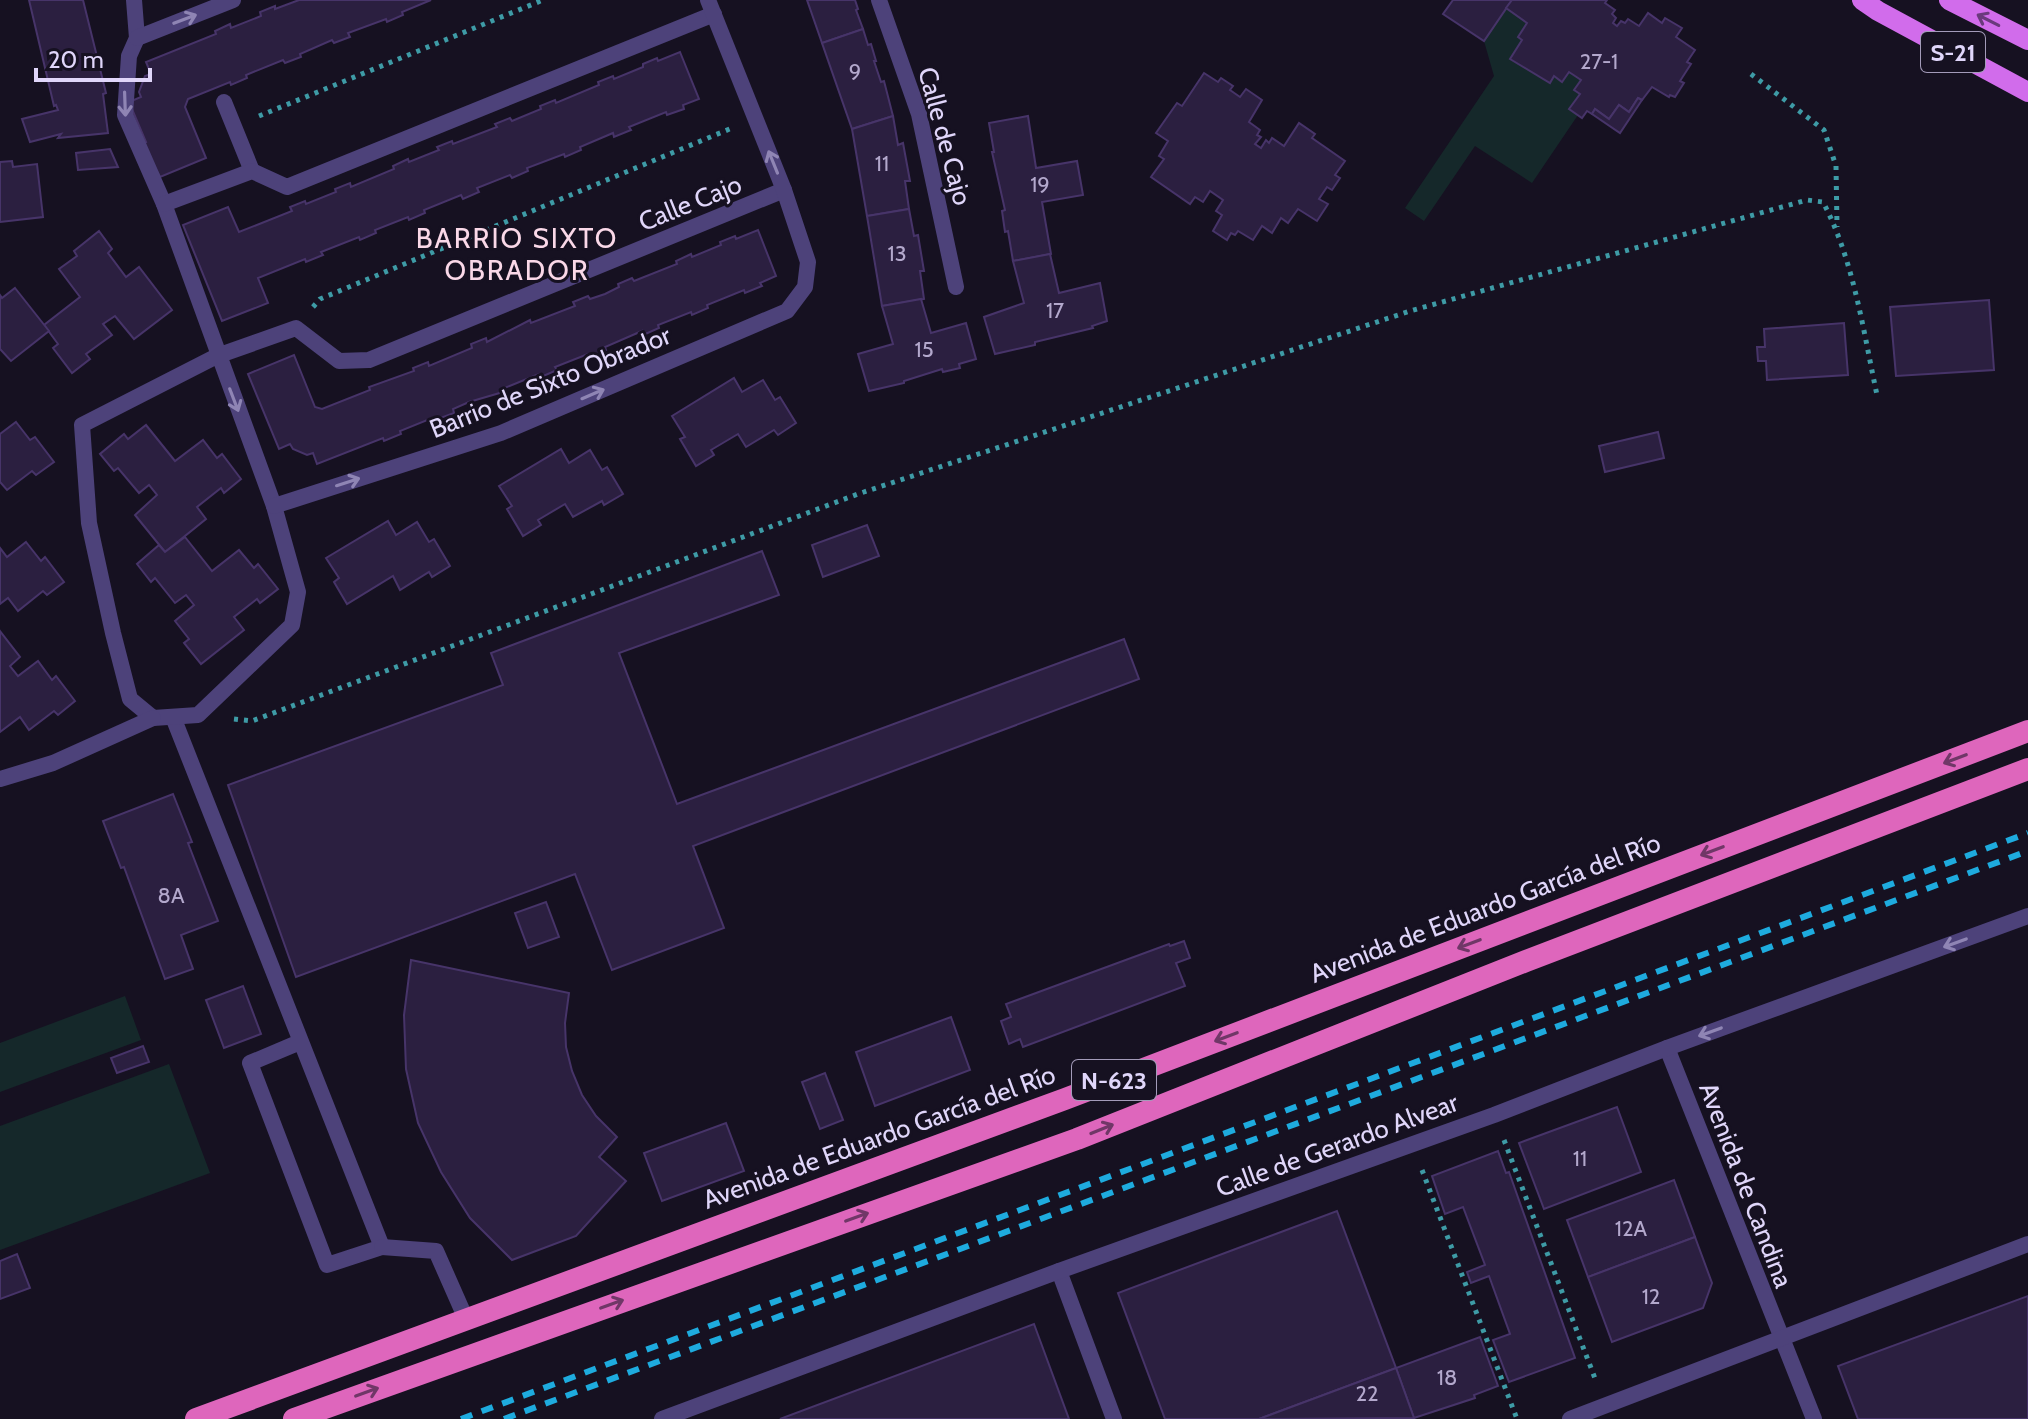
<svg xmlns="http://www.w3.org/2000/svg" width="2028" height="1419" viewBox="0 0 2028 1419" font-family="Cabin,sans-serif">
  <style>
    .green { fill: #15282a }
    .building { fill: #2b1f40; stroke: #473469; stroke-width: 2 }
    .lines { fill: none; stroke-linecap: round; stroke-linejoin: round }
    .path { stroke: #3e9ba6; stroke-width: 5; stroke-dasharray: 4 6; stroke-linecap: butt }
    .service { stroke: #4d427a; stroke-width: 16 }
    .minor { stroke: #4d427a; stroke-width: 16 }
    .primary { stroke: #d16ceb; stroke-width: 20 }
    .trunk { stroke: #de66bc; stroke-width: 22 }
    .rail { stroke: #1eabde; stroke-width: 6; stroke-dasharray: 12 10; stroke-linecap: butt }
    .oneway { stroke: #8f85b4 }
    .oneway2 { stroke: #6a3a7c }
    .oneway3 { stroke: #703767 }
    .labels { text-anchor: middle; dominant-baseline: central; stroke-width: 6; stroke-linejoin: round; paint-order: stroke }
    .number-label { font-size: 22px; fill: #b3a8cc }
    .shield { fill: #161121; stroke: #a39bb9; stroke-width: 2 }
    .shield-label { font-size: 24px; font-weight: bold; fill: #e0d6fa }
    .street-label { font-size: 26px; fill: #e0d6fa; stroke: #161121 }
    .neighbourhood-label { font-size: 28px; letter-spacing: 2px; fill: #fad8e8; stroke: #161121 }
  </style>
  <rect width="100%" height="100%" fill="#161121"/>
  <g class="green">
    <path d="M1506,8l21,15 -9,14 4,3 -12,19 39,24 5,-7 8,6 7,-10 12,8 -7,10 6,4 -11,15 9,6 -46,68 -57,-37 -51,75 -19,-13 89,-132 -10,-35z"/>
    <path d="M125,996l16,44 -141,52v-49z"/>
    <path d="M169,1064l41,109 -210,77v-124z"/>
  </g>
  <g class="building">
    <path d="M29,0h54l23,93 -3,1 5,39 -50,5 3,-4 -31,8 -8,-23 36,-9 -2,-5 -2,1z"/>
    <path d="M299,0h132l-29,12 1,3 -16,7 -1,-3 -38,14 2,4 -16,6 -2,-3 -32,14 1,3 -16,6 -2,-3 -37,15 1,3 -16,7 -1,-3 -42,17 -3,8 21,51 -46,19 -18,-34 4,-1 -17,-40 12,-5 -2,-5 6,-16 6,-2 -5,-12 70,-28 -1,-3 15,-7 1,4 30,-12 -1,-4 15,-6v3z"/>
    <path d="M807,0h48l3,9 -2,1 7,19 -41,14z"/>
    <path d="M1453,0h59l-28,41 -41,-27z"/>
    <path d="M1512,0h95l-2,3 10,7 -3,4 4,4 -3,5 4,3 4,-5 4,2 3,-4 11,7 9,-13 14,10 3,-5 17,10 -6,9 19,13 -8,12 4,2 -11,17 4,2 -9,14 -5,-2 -1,2 -17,-10 -10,13 -4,-2 -9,14 -10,-7 -10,14 -14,-10 -3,5 -5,-3 -5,7 -13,-9 11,-15 -6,-4 7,-10 -12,-8 -7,10 -8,-6 -4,7 -40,-24 12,-19 -4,-3 9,-14 -21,-15z"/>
    <path d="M863,29l5,16 3,-1 5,17h-2l7,21 3,-1 9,35 -41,13 -30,-86z"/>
    <path d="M680,52l19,47 -16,6 1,4 -17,6 -1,-3 -37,15 2,3 -17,7 -1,-4 -33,14 1,3 -16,7 -1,-3 -37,14 1,3 -16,7 -2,-3 -33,13 2,4 -16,7 -2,-4 -37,15 1,3 -16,7 -1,-3 -33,13 1,3 -16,7 -1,-3 -38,15 2,3 -17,7 -1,-3 -47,19 10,25 -46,18 -39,-96 45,-18 11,25 53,-21 -2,-4 15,-6 1,3 30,-12 -1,-3 15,-6 1,4 43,-18 -1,-3 15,-7 1,3 30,-12 -2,-3 15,-6 1,3 44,-17 -2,-3 15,-6 2,3 29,-12 -1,-3 15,-6 1,3 43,-18 -1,-3 15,-6 1,3 29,-12v-3l14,-6 1,3z"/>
    <path d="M1204,73l14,9 3,-4 12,8 -3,4 10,7 6,-8 16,11 -13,22 11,8 -3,5 4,2 -6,7 6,4 5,-8 3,3 3,-5 12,8 15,-23 16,11 -3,4 33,23 -10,14 5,3 -8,12 -5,-3 -8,12 9,5 -11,17 -19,-12 -10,14 -7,-5 -9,15 -10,-7 -9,14 -15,-9 -3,4 -4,-2 -4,7 -14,-9 9,-16 -6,-4 7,-11 -13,-9 -7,11 -8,-5 -5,7 -39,-27 13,-18 -5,-3 9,-15 -12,-8 21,-30 5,3z"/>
    <path d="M1638,98l4,2 -22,33 -28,-19 3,-5 14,10 10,-14 10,7z"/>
    <path d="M893,116l5,29 5,-2 7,38h-5l4,28 -42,7 -15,-87z"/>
    <path d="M1028,116l8,52 41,-7 6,34 -41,7 9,52 -38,7 -5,-30 -3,1 -3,-21 3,-1 -13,-58h2l-5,-29z"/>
    <path d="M110,149l8,18 -40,3 -2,-17z"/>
    <path d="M12,161l1,6 24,-3 6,53 -43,5v-60z"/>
    <path d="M909,209l5,27 4,-1 6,36h-4l4,28 -42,7 -15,-90z"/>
    <path d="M758,230l18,46 -16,7 2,3 -17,7 -1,-3 -37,15 1,3 -16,7 -1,-3 -33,13 1,3 -16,7 -1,-4 -37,16 1,3 -16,7 -2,-3 -33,13 2,3 -16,7 -2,-3 -37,15 1,3 -34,10 -16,7 1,4 -16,6 -1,-3 -37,15 1,3 -17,7 -1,-3 -66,26 -4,-11 -6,2 -14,-6 -3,-5 -11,5 -31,-75 46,-19 21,52 7,2 48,-19 -1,-3 45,-16 -1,-3 15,-6 1,4 43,-18 -1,-4 15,-6 1,4 43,-22 1,3 44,-17 -2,-4 15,-6 2,3 15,-5 14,-7 -1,-3 14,-6 2,3 43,-17 -1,-3 15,-7 1,3 29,-12 -1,-3 15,-6 1,3z"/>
    <path d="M99,231l13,18 -4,4 18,24 13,-10 33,43 -38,29 -19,-23 -12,8 9,11 -26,19 4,5 -18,14 -19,-25 5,-4 -14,-19 36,-28 -21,-28 18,-13 -3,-5z"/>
    <path d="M1050,254l9,39 41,-10 7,38 -15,5 1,2 -58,14v3l-40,9 -11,-37 40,-14 -11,-42z"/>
    <path d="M15,288l34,43 -38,30 -11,-12v-54l2,3z"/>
    <path d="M921,299l10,34 35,-10 10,36 -17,5 1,4 -17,4 -1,-3 -38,12v2l-35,8 -11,-37 35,-10 -11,-38z"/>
    <path d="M1989,300l5,70 -98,6 -6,-69z"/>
    <path d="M1844,323l4,52 -81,5 -1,-19h-8l-1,-14h8l-1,-18z"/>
    <path d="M734,378l8,14 21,-12 12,20 5,-3 16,26 -18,12 -4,-5 -28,17 -8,-13 -27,16 3,5 -18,11 -16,-27 5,-2 -13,-21z"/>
    <path d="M16,422l14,18 5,-3 19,25 -18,13 -4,-4 -25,19 -7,-8v-48z"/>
    <path d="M146,425l29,36 28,-21 14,18 5,-4 19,25 -17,14 -3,-5 -24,19 9,12 -41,33 -30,-37 22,-20 -8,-10 -10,8 -21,-25 -4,3 -14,-17 24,-20 4,5z"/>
    <path d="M1658,432l6,26 -59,14 -6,-26z"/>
    <path d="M561,449l8,14 21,-13 12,20 5,-3 16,27 -19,11 -2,-4 -29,16 -8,-13 -27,16 3,5 -18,11 -16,-27 5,-3 -13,-20z"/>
    <path d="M388,521l8,14 21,-13 12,20 5,-3 16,27 -18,11 -3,-5 -29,18 -7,-14 -46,28 -13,-22 5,-4 -13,-20z"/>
    <path d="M867,525l12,31 -56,21 -11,-32z"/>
    <path d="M185,537l27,34 27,-21 15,18 4,-4 20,25 -18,14 -3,-4 -23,18 10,13 -43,34 -17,-21 5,-4 -14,-18 19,-16 -8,-10 -11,8 -20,-25 -4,4 -14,-18 22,-19 6,7z"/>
    <path d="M26,542l15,19 4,-4 19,25 -17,13 -4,-4 -25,20 -10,-13 -8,6v-56l7,9z"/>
    <path d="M762,551l17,44 -160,58 58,151 447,-165 15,40 -446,167 31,82 -112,42 -37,-96 -279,103 -68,-192 275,-100 -12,-32z"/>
    <path d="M0,631l20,26 -10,9 8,10 20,-15 14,19 4,-4 19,25 -17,14 -4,-4 -25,19 -9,-13 -20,15z"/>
    <path d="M173,794l19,48 -4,1 30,78 -37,14 12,34 -28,10 -41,-112 -3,1 -18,-47z"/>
    <path d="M546,902l13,35 -31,11 -13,-35z"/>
    <path d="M1184,941l6,17 -14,5 9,23 -162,61 -3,-8 -11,5 -8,-23 10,-4 -5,-13 163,-60 1,2z"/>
    <path d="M411,960l158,33 -4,30 1,24 6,24 10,24 14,21 21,21 -18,20 27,24 -50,55 -64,24 -42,-42 -29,-46 -23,-49 -12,-54 -2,-54z"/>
    <path d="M243,986l18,48 -37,14 -18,-48z"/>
    <path d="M951,1017l19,53 -95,36 -19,-54z"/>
    <path d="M143,1046l6,16 -32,11 -6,-15z"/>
    <path d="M825,1073l18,47 -23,9 -18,-47z"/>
    <path d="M1617,1107l24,65 -97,37 -25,-66z"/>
    <path d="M726,1123l18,48 -82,30 -18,-48z"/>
    <path d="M1498,1151l8,22 3,-1 66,186 -66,24 -16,-42 17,-6 -21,-58 -18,7 -4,-11 18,-7 -22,-58 -18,7 -13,-38z"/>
    <path d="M1674,1180l21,57 -107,40 -21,-57z"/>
    <path d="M1337,1211l59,157 -137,51h-94l-47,-126z"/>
    <path d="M1695,1237l17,46 -9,25 -91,34 -24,-65z"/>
    <path d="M17,1254l13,34 -30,11v-38z"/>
    <path d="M2028,1296v123h-170l-20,-53z"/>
    <path d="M1034,1324l35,95h-289z"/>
    <path d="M1480,1337l18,49 -24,9 1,3 -61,20 -18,-50z"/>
    <path d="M1396,1368l18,50 -155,1z"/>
  </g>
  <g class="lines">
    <g class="path">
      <path d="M1751,74l73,56 12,36 1,61"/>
      <path d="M259,116l284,-116"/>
      <path d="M313,307l7,-8 412,-171"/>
      <path d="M234,719l18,2 606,-227 552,-183 397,-111 16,2c31,59 40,128 54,193"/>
      <path d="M1504,1140l92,241"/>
      <path d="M1422,1170l95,249"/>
    </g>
    <g class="service">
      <path d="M173,717l209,530 -55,18 -77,-202 50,-21"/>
      <path d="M382,1247l54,4 30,68"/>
      <path d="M1059,1271l55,148"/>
    </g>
    <g class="minor">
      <path d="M134,0l3,38 -8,18 -4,59 39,89 110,302 24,86 -6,33 -94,90 -45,3 -23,-19 -17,-66 -24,-110 -7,-98 135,-69 79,-28 43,33 30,-1 415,-170"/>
      <path d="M879,0l40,114 37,173"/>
      <path d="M137,38l96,-38"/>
      <path d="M224,102l28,69"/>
      <path d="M164,204l88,-33 35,16 427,-173"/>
      <path d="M274,506l227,-73 286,-122 18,-24 3,-25 -24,-72 -76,-190"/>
      <path d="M0,779l53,-16 100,-45"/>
      <path d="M1667,1048l147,371"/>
      <path d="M662,1419l397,-148 435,-156 173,-67 361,-132"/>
      <path d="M1570,1419l458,-175"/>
    </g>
    <g class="primary">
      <path d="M1862,0l16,11 150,81"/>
      <path d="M1949,0l79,40"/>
    </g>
    <g class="trunk">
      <path d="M196,1419l869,-320 963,-368"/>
      <path d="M294,1419l783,-280 449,-178 502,-192"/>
    </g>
    <g class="rail">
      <path d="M461,1419l1567,-586"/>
      <path d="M504,1419l1524,-568"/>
    </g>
  </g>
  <defs><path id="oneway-shaft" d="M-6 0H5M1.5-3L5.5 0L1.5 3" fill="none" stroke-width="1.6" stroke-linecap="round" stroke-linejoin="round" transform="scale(2)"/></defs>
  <g class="oneway">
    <use href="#oneway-shaft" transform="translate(185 19) rotate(-21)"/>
    <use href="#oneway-shaft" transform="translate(125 104) rotate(88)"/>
    <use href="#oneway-shaft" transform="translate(773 162) rotate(-112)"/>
    <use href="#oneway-shaft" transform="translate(593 394) rotate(-23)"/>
    <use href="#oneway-shaft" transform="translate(234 400) rotate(69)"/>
    <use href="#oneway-shaft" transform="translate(348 482) rotate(-18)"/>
    <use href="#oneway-shaft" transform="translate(1955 943) rotate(160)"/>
    <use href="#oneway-shaft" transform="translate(1710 1032) rotate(160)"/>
  </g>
  <use class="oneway2" href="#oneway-shaft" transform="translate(1988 20) rotate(-153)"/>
  <g class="oneway3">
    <use href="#oneway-shaft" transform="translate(1955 759) rotate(159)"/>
    <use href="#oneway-shaft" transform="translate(1712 851) rotate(159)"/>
    <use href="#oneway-shaft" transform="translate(1469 944) rotate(159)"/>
    <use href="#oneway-shaft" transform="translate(1226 1037) rotate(159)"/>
    <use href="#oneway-shaft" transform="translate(1102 1129) rotate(-22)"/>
    <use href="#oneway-shaft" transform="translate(857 1217) rotate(-20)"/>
    <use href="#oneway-shaft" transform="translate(612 1304) rotate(-20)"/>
    <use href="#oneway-shaft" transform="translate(367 1392) rotate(-20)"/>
  </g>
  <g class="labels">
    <g class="number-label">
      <text x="1599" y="61">27-1</text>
      <text x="855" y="71">9</text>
      <text x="882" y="163">11</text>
      <text x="1040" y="184">19</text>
      <text x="897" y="253">13</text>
      <text x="1055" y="310">17</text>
      <text x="924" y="349">15</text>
      <text x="171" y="895">8A</text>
      <text x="1580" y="1158">11</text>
      <text x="1631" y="1228">12A</text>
      <text x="1651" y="1296">12</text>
      <text x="1447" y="1377">18</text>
      <text x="1367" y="1393">22</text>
    </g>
    <g class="shield">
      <rect x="1921" y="32" width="64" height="40" rx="6"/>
      <rect x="1072" y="1060" width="84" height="40" rx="6"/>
    </g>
    <g class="shield-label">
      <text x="1953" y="52">S-21</text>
      <text x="1114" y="1080">N-623</text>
    </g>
    <g class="street-label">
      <text transform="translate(945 136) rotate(75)">Calle de Cajo</text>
      <text transform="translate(690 203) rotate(-22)">Calle Cajo</text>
      <text transform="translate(550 382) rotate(-22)">Barrio de Sixto Obrador</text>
      <text transform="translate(1485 908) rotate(-21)">Avenida de Eduardo García del Río</text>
      <text transform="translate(879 1137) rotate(-20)">Avenida de Eduardo García del Río</text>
      <text transform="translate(1337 1145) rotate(-20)">Calle de Gerardo Alvear</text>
      <text transform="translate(1746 1185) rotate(69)">Avenida de Candina</text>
    </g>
    <g class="neighbourhood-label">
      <text x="517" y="238">BARRIO SIXTO<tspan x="517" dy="32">OBRADOR</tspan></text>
    </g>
  </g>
  <path d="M36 68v12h114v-12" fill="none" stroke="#e0d6fa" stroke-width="4"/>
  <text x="48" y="68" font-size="24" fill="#e0d6fa" stroke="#161121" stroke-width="6" paint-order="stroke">20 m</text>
</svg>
